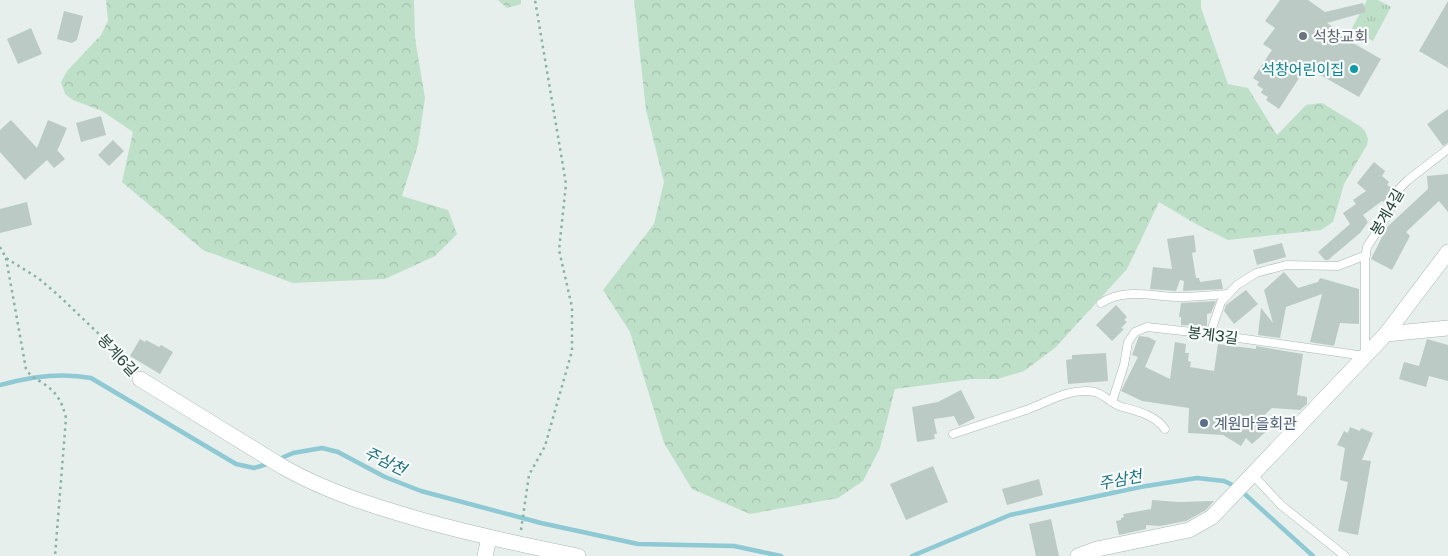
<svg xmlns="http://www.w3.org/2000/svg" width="1448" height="556" viewBox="0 0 1448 556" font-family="'Public Sans','Noto Sans KR',sans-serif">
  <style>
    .forest { fill: url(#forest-crowns) }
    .park { fill: url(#park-tufts) }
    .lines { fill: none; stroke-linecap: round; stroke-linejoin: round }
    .stream { stroke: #8ec9d4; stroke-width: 4.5 }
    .building { fill: #bbcac4 }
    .service-casing { stroke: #a8b8b2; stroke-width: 9 }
    .minor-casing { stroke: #a8b8b2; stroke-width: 16 }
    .tertiary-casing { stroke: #a8b8b2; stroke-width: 16 }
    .path { stroke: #86b3a5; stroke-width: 2.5; stroke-dasharray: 2.5 4; stroke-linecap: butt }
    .service { stroke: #fff; stroke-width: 8 }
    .minor { stroke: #fff; stroke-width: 15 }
    .tertiary { stroke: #fff; stroke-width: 15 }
    .worship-dot { fill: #6b7280; stroke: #f7fbf9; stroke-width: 2 }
    .culture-dot { fill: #0f9aa8; stroke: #f7fbf9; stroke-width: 2 }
    .service-dot { fill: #5c6f8a; stroke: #f7fbf9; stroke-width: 2 }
    .labels { text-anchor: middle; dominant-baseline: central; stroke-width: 4.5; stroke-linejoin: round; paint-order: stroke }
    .worship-label { font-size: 15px; fill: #5b616d; stroke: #f7fbf9; text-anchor: start }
    .culture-label { font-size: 15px; fill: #0d838f; stroke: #f7fbf9; text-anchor: end }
    .street-label { font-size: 15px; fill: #24423a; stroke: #f7fbf9 }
    .service-label { font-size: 15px; fill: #4e5e75; stroke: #f7fbf9; text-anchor: start }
    .water-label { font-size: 16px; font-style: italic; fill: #1c6f80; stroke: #f7fbf9 }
  </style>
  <defs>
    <pattern id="forest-crowns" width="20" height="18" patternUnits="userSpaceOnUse" patternTransform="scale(1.25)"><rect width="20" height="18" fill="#bfe0c8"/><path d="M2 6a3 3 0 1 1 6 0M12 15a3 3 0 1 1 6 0" fill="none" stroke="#a4c1ad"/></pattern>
    <pattern id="park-tufts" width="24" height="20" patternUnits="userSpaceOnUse" patternTransform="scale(1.25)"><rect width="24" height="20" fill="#bfe0c8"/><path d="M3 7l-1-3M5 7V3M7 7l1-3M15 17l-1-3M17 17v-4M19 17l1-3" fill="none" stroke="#a4c1ad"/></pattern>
  </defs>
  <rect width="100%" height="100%" fill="#e6efeb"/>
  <g class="forest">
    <path d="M106,0h308l1,38 10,60 -7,47 -16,51 46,14 9,24 -22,22 -50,23 -92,4 -90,-33 -81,-68 11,-50 -31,-21 -29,-11 -8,-6 -4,-12 6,-11 34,-36 7,-14z"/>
    <path d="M498,0h23v4l-14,4z"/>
    <path d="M634,0h567v8l27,76 20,4 29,47 29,-30 16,-2 38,23 5,5 3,8 -1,6 -23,39 -11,38 -12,8 -93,10 -32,-16 -37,-22 -32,67 -72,79 -31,23 -26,8h-26l-77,10 -15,59 -17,33 -25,17 -88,16 -58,-25 -28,-46 -34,-111 -27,-42 51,-66 10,-42 -18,-72z"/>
  </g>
  <path class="park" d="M1367,0h11l13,7 -18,34 -22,-11z"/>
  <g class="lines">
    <g class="stream">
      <path d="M0,385c29,-8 60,-13 91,-7l145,86 18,4 16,-5"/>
      <path d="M277,460l16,-7 29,-5 16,4 47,25 36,14 120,32 97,21 96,2 47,10"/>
      <path d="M912,556l98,-41 130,-28 57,-9 27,3 13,6 76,69"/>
    </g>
  </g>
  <g class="building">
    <path d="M1280,0h28l17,12 38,-9 3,9 -39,11 13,9 -1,3 42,24 -22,38 -49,-28 -4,5 -3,-2 -24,37 -13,-9 2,-3 -7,-4 2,-4 -6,-4 2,-3 -6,-4 19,-28 -9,-6 12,-16 -10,-7z"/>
    <path d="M1448,1v67l-29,-17z"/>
    <path d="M64,11l19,5 -6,24 -5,3 -15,-4z"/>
    <path d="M31,28l11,26 -24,10 -11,-25z"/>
    <path d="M1448,109v34l-5,3 -16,-22z"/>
    <path d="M101,116l5,19 -25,7 -5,-19z"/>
    <path d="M11,120l26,28 11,-28 19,8 -9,21 -1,1 8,9 -11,9 -7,-8 -22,20 -25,-28v-22z"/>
    <path d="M113,140l11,11 -15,15 -11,-11z"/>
    <path d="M1374,162l11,9 -3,5 7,6 -2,3 5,3 -5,11 -3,3 -2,-1 -19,14 5,7 -8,11 -32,27h-3l-7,-8 32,-28 -7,-11 13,-9 -3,-4 13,-9 -9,-8z"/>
    <path d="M1448,174v38l-9,-11 -33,31 4,4 -18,34 -21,-11 16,-32 41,-38 -1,-13z"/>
    <path d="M27,202l5,23 -32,8v-24z"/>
    <path d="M1194,235l2,17 -4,1 4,25h3l1,4 21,-3 2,10 -40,2 1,-10 -4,-1 -4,11 -26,-2 3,-22 19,2 -5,-30z"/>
    <path d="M1282,243l4,14 -29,8 -4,-15z"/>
    <path d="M1284,272l14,16 20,-6 2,-4 39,11v35l-19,-1 -6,23 -24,-4 12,-48 -36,13 -6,31 -22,-3 3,-27 12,15 -9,-33z"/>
    <path d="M1246,290l12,14 -24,20 -10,-13 2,-6z"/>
    <path d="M1216,301l-5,12 -4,1v12l-26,-1v-8h-2l2,-14z"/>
    <path d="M1116,305l11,12 -3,3 3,2 -6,6 3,1 -12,12 -16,-16z"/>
    <path d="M1139,336l9,1 8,4 -11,26 25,12 5,-37 11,2 -1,9h4l-1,8 3,1 -1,5 24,4 4,-27 38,5v-3l47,8 -6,41 10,2v7l-7,6 -28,-2 -13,12 9,10 -16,14 -6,-6 -5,8 -18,-11 -35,-2 1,-25 -47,-7 -21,-10 17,-34 -6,-2z"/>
    <path d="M140,339l5,3 1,-2 13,7 2,-2 12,7 -13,22 -30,-18z"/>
    <path d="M1427,339l21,6v36l-19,-5 -3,11 -27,-8 5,-17 15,4z"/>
    <path d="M1106,353l2,28 -40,3 -2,-24 6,-1v-4z"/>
    <path d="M961,390l14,28 -16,8 -5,-10 -20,3 3,15h-3l1,5 -18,3 -5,-35 26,-5z"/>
    <path d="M1350,427l10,4 1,-3 12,5 -11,27 9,1 -13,74 -20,-4 10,-49 -8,-2 5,-32 -8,-3 7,-14 4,2z"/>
    <path d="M933,466l15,36 -42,18 -16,-36z"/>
    <path d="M1039,479l4,16 -36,10 -5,-16z"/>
    <path d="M1152,500l26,2 36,-1 -8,9 -20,11 -26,5 -14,-1v4l-27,6 -3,-14 5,-1v-2l3,-1 -1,-3 28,-5z"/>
    <path d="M1051,519l8,37h-23l-7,-32z"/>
  </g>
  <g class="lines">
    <g class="service-casing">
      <g id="service">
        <path d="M1101,303c24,-16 52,-6 80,-6 15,0 31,-2 47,-3"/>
        <path d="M1210,334l11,-32 16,-17 19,-12 30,-8 52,1 28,-11"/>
        <path d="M1112,402l12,-37 4,-23 7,-10 12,-5 63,7 155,22v-97l2,-12 22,-34 5,-19 14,-14 40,-31"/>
        <path d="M953,434c24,-8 48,-16 73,-24 22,-8 45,-23 69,-18 10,3 17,12 27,15 15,4 33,8 43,22"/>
        <path d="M1252,474l29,31 64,51"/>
      </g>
    </g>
    <g class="minor-casing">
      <g id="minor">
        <path d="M1386,334l62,-6"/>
        <path d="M485,556l4,-18"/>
        <path d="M1078,556l19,-7 92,-19 23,-13 174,-183 62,-82"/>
      </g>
    </g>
    <g class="tertiary-casing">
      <path id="tertiary" d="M140,379l143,88c44,25 93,40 142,54 51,14 102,25 153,35"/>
    </g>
    <g class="path">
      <path d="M0,247l6,11 32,20 19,16 43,41 31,34"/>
      <path d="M6,258l20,111c4,7 9,9 15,13 15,9 21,19 25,36l-11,138"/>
      <path d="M521,530l8,-55 16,-29 27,-95v-44l-13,-57 7,-66 -31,-184"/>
    </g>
    <use href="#service" class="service"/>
    <use href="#minor" class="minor"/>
    <use href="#tertiary" class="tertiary"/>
  </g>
  <circle class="worship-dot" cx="1303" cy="36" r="5"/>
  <circle class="culture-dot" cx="1354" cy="69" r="5"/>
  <circle class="service-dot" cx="1204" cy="423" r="5"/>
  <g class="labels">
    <g class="worship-label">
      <text x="1313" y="36">석창교회</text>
    </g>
    <g class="culture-label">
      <text x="1344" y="69">석창어린이집</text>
    </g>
    <g class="street-label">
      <text transform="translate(1387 212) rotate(-60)">봉계4길</text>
      <text transform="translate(1213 335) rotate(7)">봉계3길</text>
      <text transform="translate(118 355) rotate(47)">봉계6길</text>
    </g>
    <g class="service-label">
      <text x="1214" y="423">계원마을회관</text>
    </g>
    <g class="water-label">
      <text transform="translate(385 461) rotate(26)">주삼천</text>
      <text transform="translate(1120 480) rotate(-11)">주삼천</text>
    </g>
  </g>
</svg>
